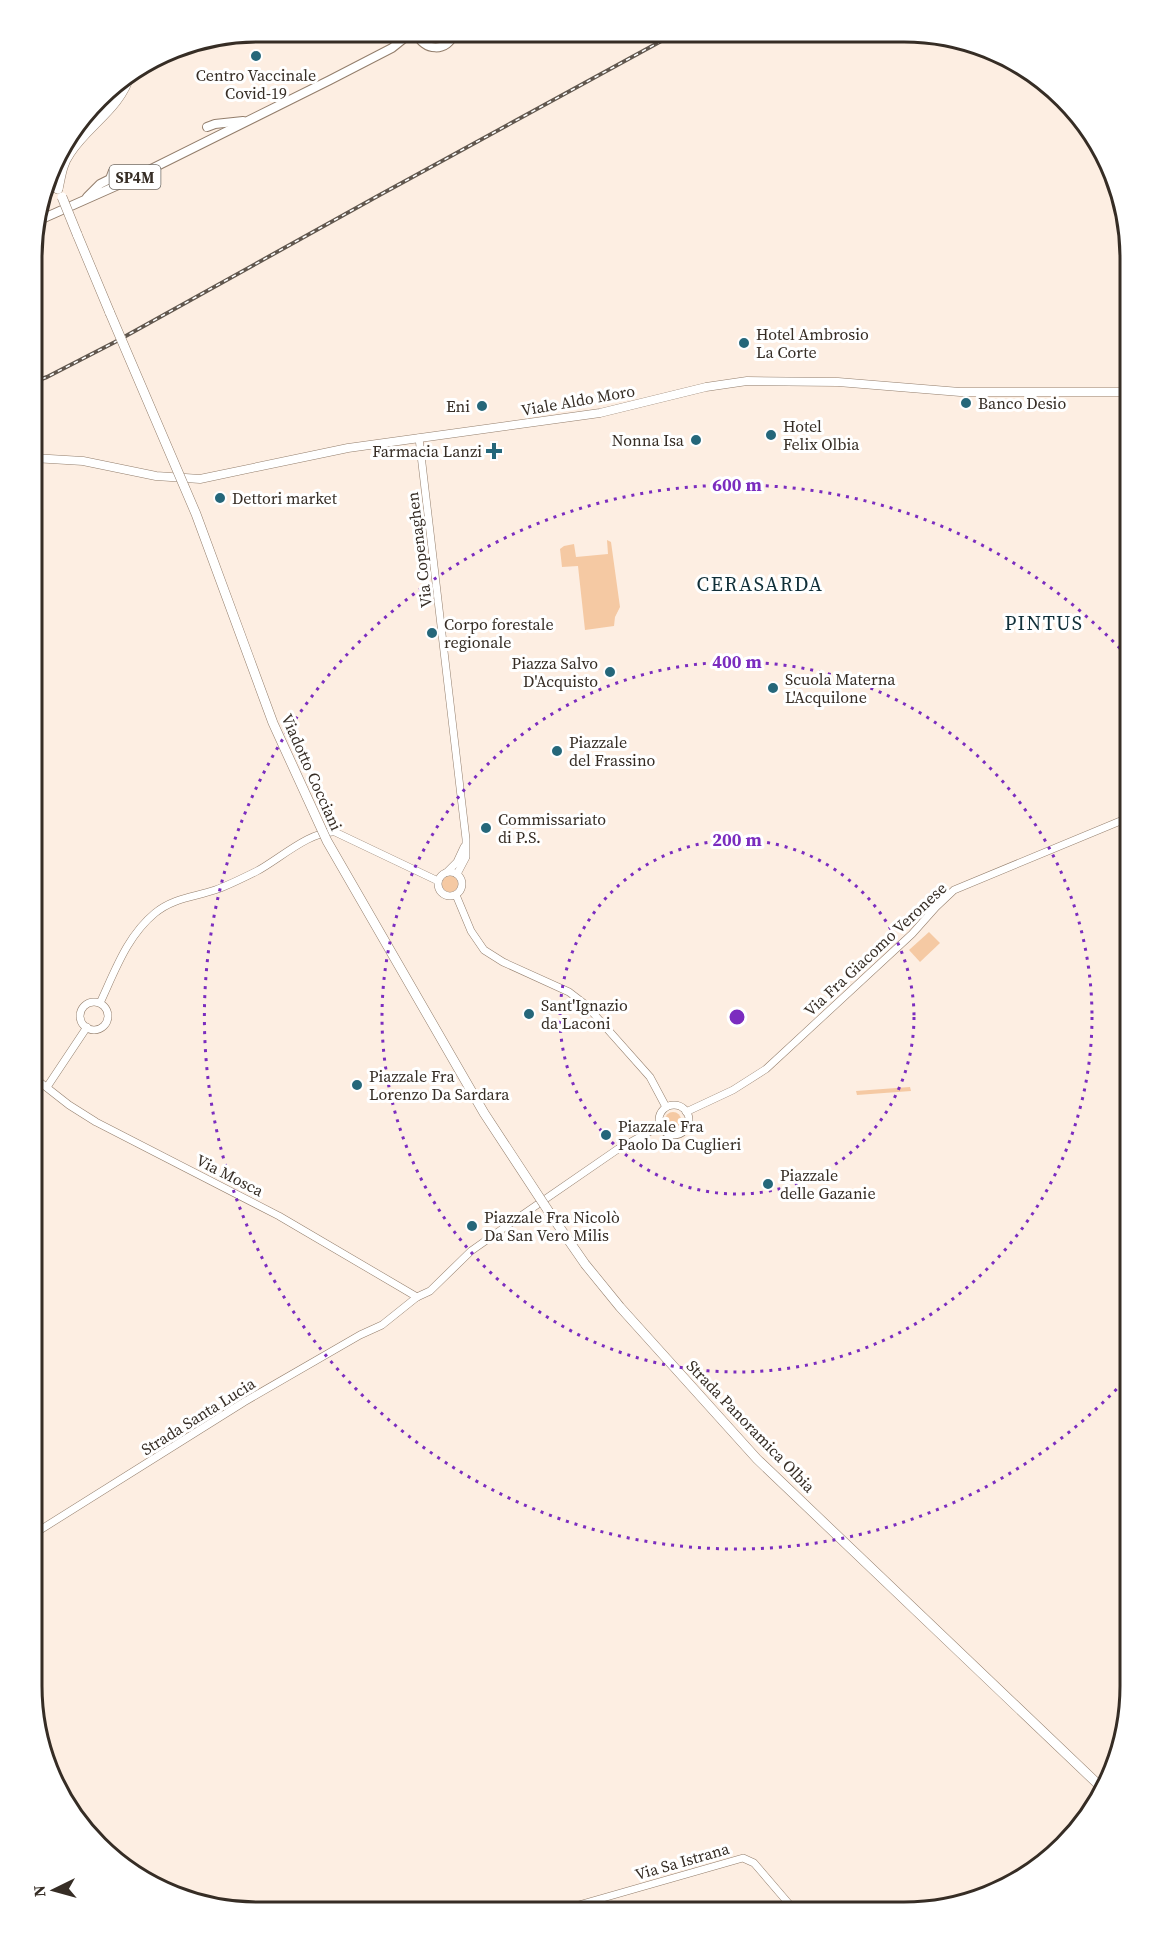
<svg xmlns="http://www.w3.org/2000/svg" width="1162" height="1944" viewBox="0 0 1162 1944" font-family="'Source Serif 4',serif">
  <style>
    .grass { fill: url(#grass-tufts) }
    .park { fill: #f5c9a3 }
    .lines { fill: none; stroke-linecap: round; stroke-linejoin: round }
    .tertiary-casing { stroke: #937e6c; stroke-width: 8 }
    .secondary-casing { stroke: #937e6c; stroke-width: 9 }
    .primary-casing { stroke: #937e6c; stroke-width: 10 }
    .trunk-casing { stroke: #937e6c; stroke-width: 10 }
    .tertiary { stroke: #fff; stroke-width: 7 }
    .secondary { stroke: #fff; stroke-width: 8 }
    .primary { stroke: #fff; stroke-width: 8 }
    .trunk { stroke: #fff; stroke-width: 9 }
    .rail-casing { stroke: #61574e; stroke-width: 4 }
    .rail { stroke: #fff; stroke-width: 1.5; stroke-dasharray: 4.5; stroke-linecap: butt }
    .trunk-bridge-casing { stroke: #937e6c; stroke-width: 10; stroke-linecap: butt }
    .trunk-bridge { stroke: #fff; stroke-width: 9 }
    .ring { fill: none; stroke: #7b2cbf; stroke-width: 3; stroke-dasharray: 3 6 }
    .poi-dot { fill: #25677a; stroke: #fff; stroke-width: 2 }
    .labels { text-anchor: middle; dominant-baseline: central; stroke-width: 6; stroke-linejoin: round; paint-order: stroke }
    .shield { fill: #fff; stroke: #726c66; stroke-width: 1.5 }
    .shield-label { font-size: 15px; font-weight: bold; fill: #362d25 }
    .poi-label { font-size: 16px; fill: #362d25; stroke: #fff; text-anchor: start }
    .street-label { font-size: 16px; fill: #362d25; stroke: #fff }
    .quarter-label { font-size: 20px; letter-spacing: 1.5px; fill: #102f38; stroke: #fff }
    .rim { fill: none; stroke: #362d25; stroke-width: 3 }
    .centre { fill: #7b2cbf; stroke: #fff; stroke-width: 3 }
    .ring-label { font-size: 18px; text-anchor: middle; font-weight: bold; fill: #7b2cbf; stroke: #fff; stroke-width: 6; stroke-linejoin: round; paint-order: stroke }
  </style>
  <defs>
    <pattern id="grass-tufts" width="24" height="20" patternUnits="userSpaceOnUse" patternTransform="scale(1.5)"><rect width="24" height="20" fill="#f5c9a3"/><path d="M3 7l-1-3M5 7V3M7 7l1-3M15 17l-1-3M17 17v-4M19 17l1-3" fill="none" stroke="#d3ad8c"/></pattern>
  </defs>
  <rect width="100%" height="100%" fill="#fdeee2"/>
  <g class="grass">
    <path d="M419,32h33l-7,11 -15,2z"/>
    <circle cx="450" cy="884" r="8"/>
    <circle cx="673" cy="1120" r="8"/>
  </g>
  <g class="park">
    <path d="M607,540l4,2 9,65 -5,10 -1,9 -29,4 -7,-64 -16,1 -2,-18 4,-3 10,-2 2,13 32,-3z"/>
    <path d="M929,932l11,11 -20,19 -11,-12z"/>
    <path d="M910,1087l1,4 -54,4 -1,-4z"/>
  </g>
  <g class="lines">
    <g class="tertiary-casing">
      <g id="tertiary">
        <path d="M419,438l47,401v18l-9,17"/>
        <circle cx="450" cy="884" r="12"/>
        <path d="M447,872l10,-10 7,-15"/>
        <path d="M456,895l15,36 13,19 19,12 66,30 17,13 64,72 16,30"/>
        <circle cx="94" cy="1016" r="14"/>
        <path d="M100,1003c15,-32 27,-67 55,-90 18,-15 39,-16 60,-23 14,-5 28,-12 42,-19 21,-11 54,-41 78,-39l103,49"/>
        <path d="M32,1076l37,29 27,17 183,94 138,81"/>
        <path d="M47,1087l40,-60"/>
        <circle cx="674" cy="1120" r="15"/>
        <path d="M686,1112l47,-22 33,-21 146,-135 24,-27 18,-17 176,-73"/>
        <path d="M32,1535l212,-133 116,-67 22,-10 35,-28 13,-6 41,-40 44,-31 103,-71 42,-23"/>
        <path d="M554,1912l189,-54 11,5 42,49"/>
      </g>
    </g>
    <g class="secondary-casing">
      <path id="secondary" d="M33,458l50,3 73,15 44,3 148,-31 252,-35 106,-26 41,-6 91,1 122,10h170"/>
    </g>
    <g class="primary-casing">
      <g id="primary">
        <path d="M416,32c7,20 32,21 39,0"/>
        <path d="M207,127l8,-3 28,-3"/>
        <path d="M87,197l13,-13 10,-5 3,-8"/>
        <path d="M35,222l90,-40 205,-102 62,-32 20,-16"/>
      </g>
    </g>
    <g class="trunk-casing">
      <g id="trunk">
        <path d="M88,114h5l16,-8"/>
        <path d="M51,171l7,18"/>
        <path d="M58,189c3,-13 4,-25 12,-36 18,-28 51,-45 60,-79"/>
        <path d="M77,234l33,79"/>
        <path d="M549,1212l36,52 35,43 137,152 346,330"/>
      </g>
    </g>
    <use href="#tertiary" class="tertiary"/>
    <use href="#secondary" class="secondary"/>
    <use href="#primary" class="primary"/>
    <use href="#trunk" class="trunk"/>
    <g class="rail-casing">
      <path id="rail" d="M33,382l14,-5 68,-35 261,-145 300,-164"/>
    </g>
    <use href="#rail" class="rail"/>
    <g class="trunk-bridge-casing">
      <g id="trunk-bridge">
        <path d="M62,197l15,37"/>
        <path d="M110,313l86,201 77,209 54,118 157,272 65,99"/>
      </g>
    </g>
    <use href="#trunk-bridge" class="trunk-bridge"/>
  </g>
  <g class="ring">
    <circle cx="737" cy="1017" r="177"/>
    <circle cx="737" cy="1017" r="355"/>
    <path d="M1129 1376A532 532 0 1 1 1129 658"/>
  </g>
  <g class="poi-dot">
    <circle cx="256" cy="56" r="6"/>
    <circle cx="744" cy="343" r="6"/>
    <circle cx="966" cy="403" r="6"/>
    <circle cx="482" cy="406" r="6"/>
    <circle cx="771" cy="435" r="6"/>
    <circle cx="696" cy="440" r="6"/>
    <path d="M491 442h6v6h6v6h-6v6h-6v-6h-6v-6h6z"/>
    <circle cx="220" cy="498" r="6"/>
    <circle cx="432" cy="633" r="6"/>
    <circle cx="610" cy="672" r="6"/>
    <circle cx="773" cy="688" r="6"/>
    <circle cx="557" cy="751" r="6"/>
    <circle cx="486" cy="828" r="6"/>
    <circle cx="529" cy="1014" r="6"/>
    <circle cx="357" cy="1085" r="6"/>
    <circle cx="606" cy="1135" r="6"/>
    <circle cx="768" cy="1184" r="6"/>
    <circle cx="472" cy="1226" r="6"/>
  </g>
  <g class="labels">
    <rect class="shield" x="109.5" y="165" width="51" height="24" rx="4.5"/>
    <g class="shield-label">
      <text x="135" y="177">SP4M</text>
    </g>
    <g class="poi-label">
      <text x="256" y="75" text-anchor="middle">Centro Vaccinale<tspan x="256" dy="18">Covid-19</tspan></text>
      <text x="756" y="334">Hotel Ambrosio<tspan x="756" dy="18">La Corte</tspan></text>
      <text x="978" y="403">Banco Desio</text>
      <text x="470" y="406" text-anchor="end">Eni</text>
      <text x="783" y="426">Hotel<tspan x="783" dy="18">Felix Olbia</tspan></text>
      <text x="684" y="440" text-anchor="end">Nonna Isa</text>
      <text x="482" y="451" text-anchor="end">Farmacia Lanzi</text>
      <text x="232" y="498">Dettori market</text>
      <text x="444" y="624">Corpo forestale<tspan x="444" dy="18">regionale</tspan></text>
      <text x="598" y="663" text-anchor="end">Piazza Salvo<tspan x="598" dy="18">D'Acquisto</tspan></text>
      <text x="785" y="679">Scuola Materna<tspan x="785" dy="18">L'Acquilone</tspan></text>
      <text x="569" y="742">Piazzale<tspan x="569" dy="18">del Frassino</tspan></text>
      <text x="498" y="819">Commissariato<tspan x="498" dy="18">di P.S.</tspan></text>
      <text x="541" y="1005">Sant'Ignazio<tspan x="541" dy="18">da Laconi</tspan></text>
      <text x="369" y="1076">Piazzale Fra<tspan x="369" dy="18">Lorenzo Da Sardara</tspan></text>
      <text x="618" y="1126">Piazzale Fra<tspan x="618" dy="18">Paolo Da Cuglieri</tspan></text>
      <text x="780" y="1175">Piazzale<tspan x="780" dy="18">delle Gazanie</tspan></text>
      <text x="484" y="1217">Piazzale Fra Nicolò<tspan x="484" dy="18">Da San Vero Milis</tspan></text>
    </g>
    <g class="street-label">
      <text transform="translate(578 400) rotate(-10)">Viale Aldo Moro</text>
      <text transform="translate(419 550) rotate(-97)">Via Copenaghen</text>
      <text transform="translate(312 772) rotate(66)">Viadotto Cocciani</text>
      <text transform="translate(875 949) rotate(-43)">Via Fra Giacomo Veronese</text>
      <text transform="translate(230 1175) rotate(27)">Via Mosca</text>
      <text transform="translate(198 1416) rotate(-32)">Strada Santa Lucia</text>
      <text transform="translate(751 1426) rotate(46)">Strada Panoramica Olbia</text>
      <text transform="translate(682 1861) rotate(-16)">Via Sa Istrana</text>
    </g>
    <g class="quarter-label">
      <text x="760" y="584">CERASARDA</text>
      <text x="1044" y="623">PINTUS</text>
    </g>
  </g>
  <path d="M0 0H1162V1944H0ZM258 42H904A216 216 0 0 1 1120 258V1686A216 216 0 0 1 904 1902H258A216 216 0 0 1 42 1686V258A216 216 0 0 1 258 42Z" fill="#fff" fill-rule="evenodd"/>
  <path class="rim" d="M258 42H904A216 216 0 0 1 1120 258V1686A216 216 0 0 1 904 1902H258A216 216 0 0 1 42 1686V258A216 216 0 0 1 258 42Z"/>
  <circle cx="737" cy="1017" r="9" class="centre"/>
  <g class="ring-label">
    <text x="737" y="491">600 m</text>
    <text x="737" y="668">400 m</text>
    <text x="737" y="846">200 m</text>
  </g>
  <g transform="translate(54 1890) rotate(265)" stroke="#ffffff" stroke-width="4.5" paint-order="stroke">
  <path d="M0-4.5L10 22L0 15L-10 22Z" fill="#362d25"/>
  <text y="-9" font-size="16" font-weight="bold" text-anchor="middle" fill="#362d25">N</text>
  </g>
</svg>
